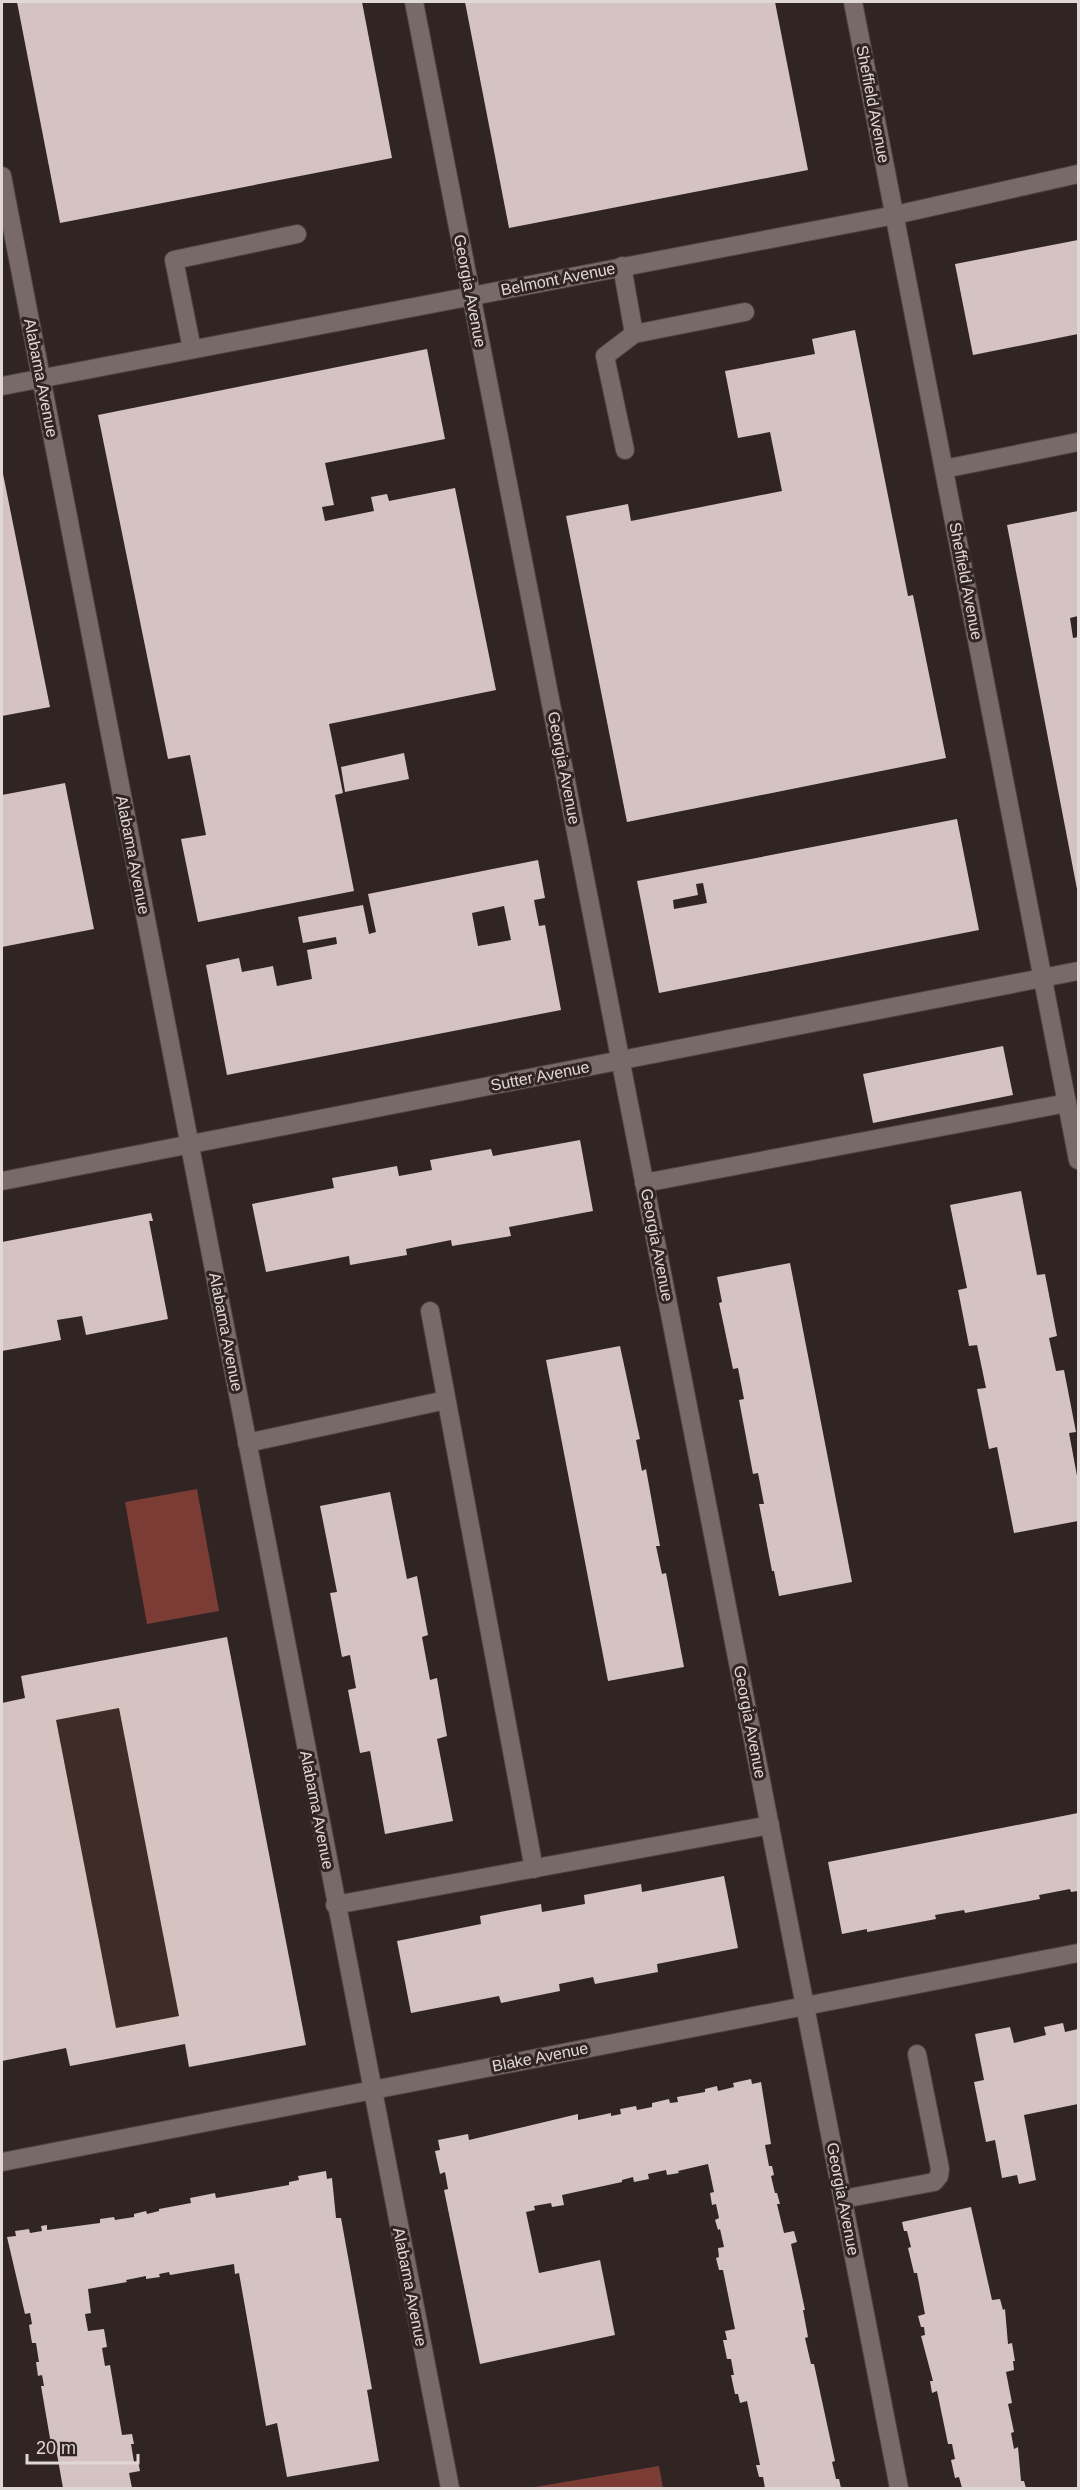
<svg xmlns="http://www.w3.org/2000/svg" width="1080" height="2490" viewBox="0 0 1080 2490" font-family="Helvetica,sans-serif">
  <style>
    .built { fill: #3e2c29 }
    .green { fill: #7b3c35 }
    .building { fill: #d4c3c1; fill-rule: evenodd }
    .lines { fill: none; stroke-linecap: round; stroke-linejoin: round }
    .minor-casing { stroke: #4d4341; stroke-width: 20 }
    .minor { stroke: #786a67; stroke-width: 18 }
    .labels { text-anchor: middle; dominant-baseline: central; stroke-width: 6; stroke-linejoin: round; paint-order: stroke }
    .street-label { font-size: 16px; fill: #e0d8d6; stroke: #312523 }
  </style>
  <rect width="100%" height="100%" fill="#312523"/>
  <path class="built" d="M227,1637l79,408 -117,22 -4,-23 -115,22 -4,-18 -64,13v-358l23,-5 -4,-22z"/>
  <g class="green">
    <path d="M197,1489l22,122 -72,13 -22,-122z"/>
    <path d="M659,2466l4,22h-134z"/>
  </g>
  <g class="building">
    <path d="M17,2h345l30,156 -332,65z"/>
    <path d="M465,2h310l33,168 -299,58z"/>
    <path d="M1078,240v94l-105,21 -18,-91z"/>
    <path d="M855,330l53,266 5,-1 33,163 -319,64 -61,-306 62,-12 3,17 151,-30 -12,-59 -32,6 -13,-67 90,-17 -3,-15z"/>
    <path d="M427,349l18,90 -120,24 9,42 -12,2 3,14 49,-10 -3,-14 16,-3 2,7 66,-13 41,202 -167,34 14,69 -8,2 19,96 -156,31 -17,-83 25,-4 -16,-80 -22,4 -70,-344z"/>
    <path d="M2,469l48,238 -48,9z"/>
    <path d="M1078,511v105l-8,2 3,20 5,-1 -1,252 -70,-364z"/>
    <path d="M404,753l5,26 -64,13 -4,-25z"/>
    <path d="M65,783l29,146 -92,18v-152z"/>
    <path d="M957,819l22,111 -320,63 -22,-112zM703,883l4,20 -33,6 -1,-9 25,-5 -2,-11z"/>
    <path d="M538,860l7,38 -11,2 5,26 6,-1 16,85 -334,65 -21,-110 33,-7 3,14 31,-6 4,20 35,-7 -5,-29 30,-6 -1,-7 -33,6 -5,-26 65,-12 6,29 7,-2 -8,-38zM504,906l7,34 -33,6 -6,-33z"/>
    <path d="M1003,1046l10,49 -140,28 -10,-49z"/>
    <path d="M580,1140l13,71 -84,16 2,9 -59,10 -1,-6 -45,9 1,6 -57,10 -1,-9 -83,16 -14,-68 82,-16 -2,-10 65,-12 2,10 33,-6 -2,-10 61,-11 2,7z"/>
    <path d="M1021,1191l16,84 8,-1 12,62 -8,2 7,33 8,-1 12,62 -7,1 9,48v40l-64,12 -17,-86 -8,2 -12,-60 9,-1 -9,-43 -8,1 -11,-56 9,-2 -17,-83z"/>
    <path d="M151,1213l2,8h-4l19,98 -82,16 -4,-19 -25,4 4,20 -59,11v-109z"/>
    <path d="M790,1263l62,319 -73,14 -5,-25h-2l-13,-67h5l-6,-31 -5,1 -14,-74 5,-1 -6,-31 -5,1 -14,-66 3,-1 -5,-25z"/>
    <path d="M620,1346l20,93 -4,1 6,31 4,-2 14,77h-4l6,28 4,-1 18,94 -76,14 -62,-321z"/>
    <path d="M390,1492l17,87 10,-3 11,59 -6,2 8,43 7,-2 10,58 -10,3 16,82 -68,13 -15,-83 -10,2 -12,-63 8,-2 -6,-33 -8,2 -12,-64 7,-1 -17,-86z"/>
    <path d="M227,1637l79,408 -117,22 -4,-23 -115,22 -4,-18 -64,13v-358l23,-5 -4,-22zM119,1708l60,308 -63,12 -60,-308z"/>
    <path d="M1078,1813v78l-7,1 -1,-3 -31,6 1,4 -75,14 -1,-3 -29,5 1,4 -69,13v-3l-25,5 -14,-72z"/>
    <path d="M724,1876l14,72 -81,16 1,8 -63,12 -2,-7 -34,7 1,7 -59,12 -2,-7 -88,17 -14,-72 84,-17 -1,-8 61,-12 1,8 43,-8 -1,-9 57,-11 1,8z"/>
    <path d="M1063,2023l2,9 13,-3v75l-54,11 12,65 -17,4 -2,-9 -15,3 -7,-38 -9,2 -12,-60 10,-2 -9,-46 35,-7 4,16 32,-8 -2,-8z"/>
    <path d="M751,2079l1,5 9,-2 10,62 -6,1 4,21h3l2,9 -3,1 4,17h2l3,11h-3l7,29 10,-2 3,11 -6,2 14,66h-2l5,27 -3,1 6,26h3l21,97 -3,1 4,17h3l2,9h-76l-2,-11h-4l-3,-12h4l-13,-64 -7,2 -2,-9h-3l-4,-19h3l-3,-16h-4l-4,-19h4l-2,-9 10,-2 -12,-59h-4l-3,-12 3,-1 -1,-9 6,-1 -4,-18 -2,1 -3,-10 4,-2 -3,-14 -4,1 -2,-12 4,-1 -6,-28 -30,7 1,2 -12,2 -1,-5 -18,4 1,5 -15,3 -1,-5 -11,3v2l-60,13 2,10 -12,2 -1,-4 -17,3 1,4 -9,2 13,61 61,-13 15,75 -135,29 -36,-174 4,-1 -3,-17 -5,2 -5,-23 5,-1 -2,-10 30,-6 1,6 109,-26v6l33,-7v3l10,-2 -1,-5 16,-3 1,4 15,-3v-4l17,-4 1,4 8,-1 -1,-5 28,-5v-3l12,-3 1,5 16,-4 -1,-4z"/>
    <path d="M326,2171l1,8 5,-1 4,40h5l31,171 -5,1 12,71 -92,16 -10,-54 -11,3 -27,-153 -4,1 -1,-10 -64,11 -1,-3 -10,2 1,3 -14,2v-3l-20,4 1,2 -39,7 3,24 -6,1 3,17 16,-2 3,18 -5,1 3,18 5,-1 12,70 10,-1 2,10h-3l3,18 4,-1 2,10 -11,2 3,15h-69l-8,-45 -4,1 -10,-58h3l-2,-11 -4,1 -2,-14h3l-3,-19h-4l-3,-18 3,-1 -2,-11 -5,1 -18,-77 9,-1 -1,-5 14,-2 1,4 12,-2 -1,-5 6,-1v5l53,-7v-4l14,-2 1,3 19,-3v-3l12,-3 1,3 12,-3v-2l32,-6 -1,-5 25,-5 1,5 73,-13v-3l10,-2 -1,-4z"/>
    <path d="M971,2207l21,93 8,-1 3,11 2,-1 3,35 4,-1 3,18h-2l1,9 -8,2 6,31 -4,1 6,28 -3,1 3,16 4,-2 3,34h3l2,7h-64l-3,-11 -4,1 -4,-18 4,-1 -3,-15h-4l-11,-53 -5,2 -2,-12h3l-12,-45 4,-1 -1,-8h-3l-3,-11 7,-2 -8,-41h-3l-6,-25 3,-1 -4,-16h-3l-2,-9z"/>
  </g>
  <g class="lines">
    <g class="minor-casing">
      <g id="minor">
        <path d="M414,2l485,2486"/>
        <path d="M853,2l225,1158"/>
        <path d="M2,176l448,2312"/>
        <path d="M622,266l12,68 111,-22"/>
        <path d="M192,349l-18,-89 123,-26"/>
        <path d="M2,386l893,-171 183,-41"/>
        <path d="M625,450l-20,-94 29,-22"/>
        <path d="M944,469l134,-27"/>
        <path d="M2,1181l1076,-210"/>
        <path d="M644,1183l423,-80"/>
        <path d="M430,1311l104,558"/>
        <path d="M247,1443l199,-43"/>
        <path d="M335,1905l435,-80"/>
        <path d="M2,2162l1076,-209"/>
        <path d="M843,2199l91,-17 5,-6 1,-7 -23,-115"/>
      </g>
    </g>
    <use href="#minor" class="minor"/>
  </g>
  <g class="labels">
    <g class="street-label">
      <text transform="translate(873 104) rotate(79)">Sheffield Avenue</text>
      <text transform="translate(558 279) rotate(-11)">Belmont Avenue</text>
      <text transform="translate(470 291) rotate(79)">Georgia Avenue</text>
      <text transform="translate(41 378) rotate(79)">Alabama Avenue</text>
      <text transform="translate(966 581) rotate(79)">Sheffield Avenue</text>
      <text transform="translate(564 768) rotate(79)">Georgia Avenue</text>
      <text transform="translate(133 855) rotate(79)">Alabama Avenue</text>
      <text transform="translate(540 1076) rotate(-11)">Sutter Avenue</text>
      <text transform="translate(657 1245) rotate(79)">Georgia Avenue</text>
      <text transform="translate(226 1332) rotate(79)">Alabama Avenue</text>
      <text transform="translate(750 1722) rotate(79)">Georgia Avenue</text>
      <text transform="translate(317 1810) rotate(79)">Alabama Avenue</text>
      <text transform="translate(540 2057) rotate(-11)">Blake Avenue</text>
      <text transform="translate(843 2199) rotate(79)">Georgia Avenue</text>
      <text transform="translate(410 2287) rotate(79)">Alabama Avenue</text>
    </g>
  </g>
  <rect width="1080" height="2490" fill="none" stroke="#e0d8d6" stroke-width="6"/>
  <path d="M27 2454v9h111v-9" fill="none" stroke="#e0d8d6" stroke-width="3"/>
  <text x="36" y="2454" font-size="18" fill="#e0d8d6" stroke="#312523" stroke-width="4.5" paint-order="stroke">20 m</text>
</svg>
